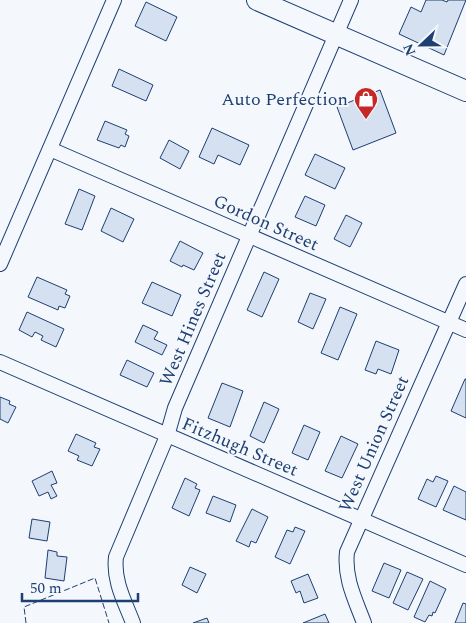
<svg xmlns="http://www.w3.org/2000/svg" width="466" height="623" viewBox="0 0 466 623" font-family="Spectral,serif">
  <style>
    .building { fill: #d5e0f0; stroke: #1d3f73 }
    .lines { fill: none; stroke-linecap: round; stroke-linejoin: round }
    .street-casing { stroke: #1d3f73; stroke-width: 16 }
    .secondary-casing { stroke: #1d3f73; stroke-width: 22 }
    .street { stroke: #f4f7fb; stroke-width: 14 }
    .secondary { stroke: #f4f7fb; stroke-width: 20 }
    .fence { stroke: #1d3f73; stroke-width: 1; stroke-dasharray: 6 2.5; stroke-linecap: butt }
    .labels { text-anchor: middle; dominant-baseline: central; stroke-width: 4; stroke-linejoin: round; paint-order: stroke }
    .poi-label { font-size: 18px; fill: #1d3f73; stroke: #f4f7fb; text-anchor: end }
    .street-label { font-size: 18px; fill: #1d3f73; stroke: #f4f7fb }
  </style>
  <rect width="100%" height="100%" fill="#f4f7fb"/>
  <g class="building">
    <path d="M426,0h16l5,2 1,-2h18l-22,55 -45,-21 12,-27 10,5z"/>
    <path d="M146,2l31,15 -11,24 -31,-15z"/>
    <path d="M119,69l34,16 -7,16 -34,-15z"/>
    <path d="M380,90l16,43 -43,17 -16,-43z"/>
    <path d="M105,121l22,9 -2,4 4,2 -4,11 -4,-2 -2,3 -22,-8z"/>
    <path d="M212,128l37,17 -9,20 -22,-10 -4,9 -15,-7z"/>
    <path d="M169,140l20,11 -9,18 -20,-11z"/>
    <path d="M315,154l30,14 -10,21 -30,-14z"/>
    <path d="M79,189l16,7 -13,34 -17,-6z"/>
    <path d="M305,196l20,9 -9,21 -21,-9z"/>
    <path d="M111,208l23,11 -11,23 -22,-11z"/>
    <path d="M346,215l16,8 -12,24 -16,-8z"/>
    <path d="M180,241l23,12 -9,17 -11,-5 -1,2 -12,-6z"/>
    <path d="M264,272l15,7 -17,38 -15,-7z"/>
    <path d="M37,277l30,13 -2,4 5,2 -5,12 -6,-2 -1,4 -30,-13z"/>
    <path d="M152,282l29,13 -9,21 -30,-13z"/>
    <path d="M310,293l16,6 -13,30 -15,-7z"/>
    <path d="M340,307l17,7 -19,46 -17,-7z"/>
    <path d="M27,312l37,17 -8,18 -15,-7 2,-4 -8,-4 -3,5 -13,-7z"/>
    <path d="M143,325l15,7 -4,7 13,6 -5,10 -27,-13z"/>
    <path d="M376,341l23,9 -8,24 -13,-5 -2,5 -11,-4z"/>
    <path d="M127,360l27,13 -7,14 -27,-12z"/>
    <path d="M465,379h1v39l-15,-7z"/>
    <path d="M222,383l21,8 -13,36 -22,-9z"/>
    <path d="M0,397l10,4 -1,3 7,3 -8,16 -8,-4z"/>
    <path d="M264,402l15,7 -15,34 -14,-7z"/>
    <path d="M304,425l16,7 -12,28 -16,-7z"/>
    <path d="M76,434l20,9 -2,4 6,2 -8,17 -15,-6 2,-4 -11,-5z"/>
    <path d="M341,436l17,8 -16,34 -17,-7z"/>
    <path d="M52,471l5,12 -6,2 6,11 -6,3 -3,-7 -9,4 -7,-15z"/>
    <path d="M436,476l12,5 -12,26 -18,-8 9,-20 6,3z"/>
    <path d="M185,478l12,6 -2,4 5,2 -11,26 -17,-8z"/>
    <path d="M454,486l12,6v28l-23,-10z"/>
    <path d="M213,496l23,9 -6,17 -24,-9z"/>
    <path d="M252,509l16,8 -12,26 -5,-2 -2,6 -13,-6z"/>
    <path d="M32,519l18,3 -3,19 -18,-3z"/>
    <path d="M295,527l10,4 -15,33 -15,-7 12,-27 6,2z"/>
    <path d="M48,550l9,2v4l10,1 -3,24 -19,-3z"/>
    <path d="M384,563l17,7 -12,28 -17,-7z"/>
    <path d="M190,567l16,7 -9,19 -15,-8z"/>
    <path d="M407,572l16,7 -15,31 -15,-7z"/>
    <path d="M308,574l10,24 -14,5 -4,-12 -4,2 -5,-12z"/>
    <path d="M430,581l16,8 -11,24 -2,-1 -1,4 -3,-1 -4,7 -11,-5z"/>
    <path d="M463,603l3,1v19h-11z"/>
    <path d="M325,614l4,9h-26z"/>
    <path d="M207,618l2,5h-16z"/>
  </g>
  <g class="lines">
    <g class="street-casing">
      <g id="street">
        <path d="M50,149l416,181"/>
        <path d="M0,264l114,-264"/>
        <path d="M0,362l466,203"/>
        <path d="M133,623c-8,-21 -20,-42 -17,-66l51,-121 8,-28 176,-408"/>
        <path d="M364,623c-9,-24 -20,-45 -17,-71l119,-268"/>
      </g>
    </g>
    <g class="secondary-casing">
      <path id="secondary" d="M257,0l209,91"/>
    </g>
    <use href="#street" class="street"/>
    <use href="#secondary" class="secondary"/>
    <path class="fence" d="M26,623l-2,-16 71,-29 14,45"/>
  </g>
  <defs>
    <g id="shop-pin" transform="scale(1.25)"><path d="M0 17L-7.5 6A9.5 9.5 0 1 1 7.5 6Z" fill="#c62828" stroke="#f4f7fb"/><path d="M-5-2.5h2.3a2.7 3.5 0 0 1 5.4 0H5L5.5 6h-11ZM-1.5-2.5h3a1.5 2.3 0 0 0-3 0Z" fill="#fff"/></g>
  </defs>
  <g fill-rule="evenodd">
    <use href="#shop-pin" x="366" y="99"/>
  </g>
  <g class="labels">
    <g class="poi-label">
      <text x="348" y="99">Auto Perfection</text>
    </g>
    <g class="street-label">
      <text transform="translate(266 223) rotate(24)">Gordon Street</text>
      <text transform="translate(193 319) rotate(-67)">West Hines Street</text>
      <text transform="translate(374 444) rotate(-66)">West Union Street</text>
      <text transform="translate(240 447) rotate(23)">Fitzhugh Street</text>
    </g>
  </g>
  <g transform="translate(421 45) rotate(248)" stroke="#f4f7fb" stroke-width="4" paint-order="stroke">
  <path d="M0-4L9 19L0 12L-9 19Z" fill="#1d3f73"/>
  <text y="-8" font-size="14" font-weight="bold" text-anchor="middle" fill="#1d3f73">N</text>
  </g>
  <path d="M22 593v8h116v-8" fill="none" stroke="#1d3f73" stroke-width="2.5"/>
  <text x="30" y="593" font-size="15" fill="#1d3f73" stroke="#f4f7fb" stroke-width="4" paint-order="stroke">50 m</text>
</svg>
